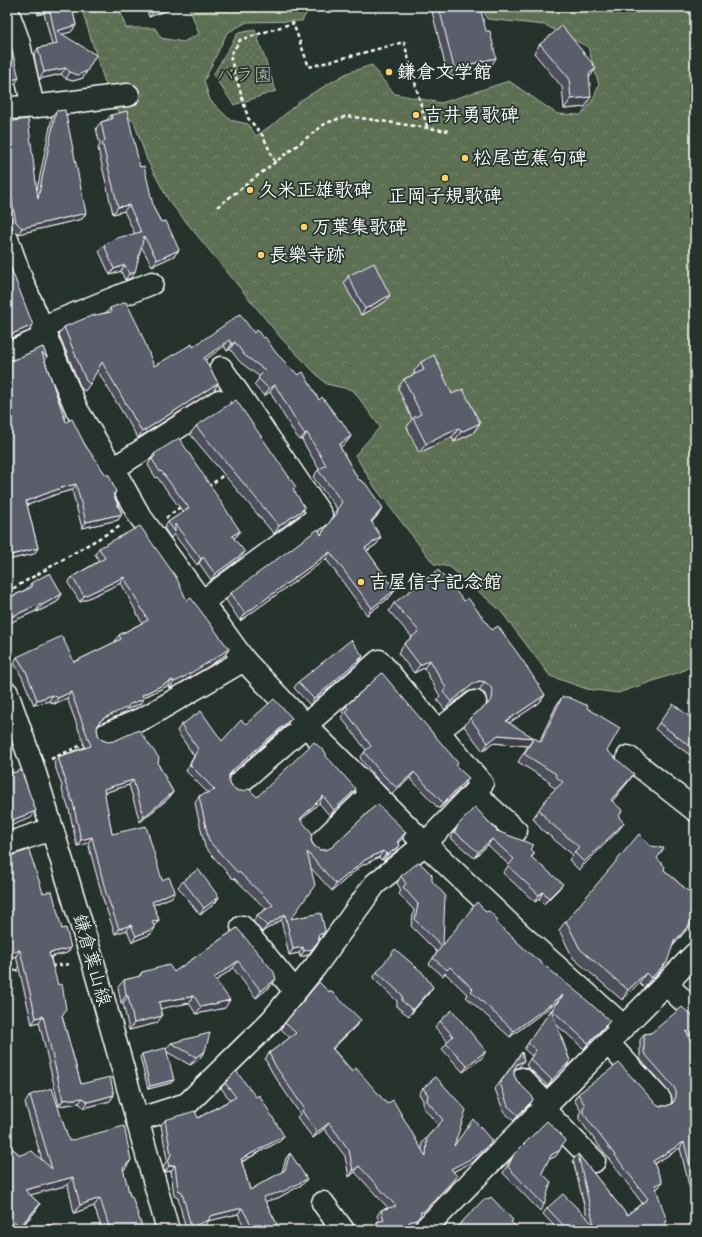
<svg xmlns="http://www.w3.org/2000/svg" width="702" height="1237" viewBox="0 0 702 1237" font-family="Caveat,'Klee One',sans-serif">
  <style>
    .green { fill: url(#green-dots); stroke: #aeb7a8 }
    .forest { fill: url(#forest-crowns); stroke: #aeb7a8 }
    .lines { fill: none; stroke-linecap: round; stroke-linejoin: round }
    .minor-casing { stroke: #fff; stroke-width: 25 }
    .major-casing { stroke: #fff; stroke-width: 25 }
    .path { stroke: #fff; stroke-width: 2.5; stroke-dasharray: 4 3; stroke-linecap: butt }
    .minor { stroke: #26332d; stroke-width: 22 }
    .major { stroke: #26332d; stroke-width: 22 }
    .wall { fill: #4d505b; stroke: #fff }
    .shaded-wall { fill: #3f414a; stroke: #fff }
    .building { fill: #5a5d6a; stroke: #fff }
    .poi-dot { fill: #ffd166; stroke: #26332d; stroke-width: 1.5 }
    .labels { text-anchor: middle; dominant-baseline: central; stroke-width: 3.5; stroke-linejoin: round; paint-order: stroke }
    .poi-label { font-size: 19px; font-weight: bold; fill: #fff; stroke: #26332d; text-anchor: start }
    .park-label { font-size: 19px; fill: #b6beb1; stroke: #26332d }
    .street-label { font-size: 19px; fill: #fff; stroke: #26332d }
  </style>
  <defs>
    <pattern id="green-dots" width="8" height="8" patternUnits="userSpaceOnUse"><rect width="8" height="8" fill="#5d6f52"/><path d="M2 2h.1M6 6h.1" fill="none" stroke="#75856c" stroke-width="1.8" stroke-linecap="round"/></pattern>
    <pattern id="forest-crowns" width="20" height="18" patternUnits="userSpaceOnUse"><rect width="20" height="18" fill="#5d6f52"/><path d="M2 6a3 3 0 1 1 6 0M12 15a3 3 0 1 1 6 0" fill="none" stroke="#75856c"/></pattern>
  </defs>
  <rect width="100%" height="100%" fill="#26332d"/>
  <filter id="ink" filterUnits="userSpaceOnUse"><feTurbulence type="fractalNoise" baseFrequency=".025" numOctaves="2"/><feDisplacementMap in="SourceGraphic" scale="8" xChannelSelector="R" yChannelSelector="G"/><feConvolveMatrix kernelMatrix="1 2 1 2 8 2 1 2 1" color-interpolation-filters="sRGB"/></filter>
  <g filter="url(#ink)">
    <path class="green" d="M255,30l21,61 -42,14 -21,-30 25,-42z"/>
    <path class="forest" d="M81,7h38l7,21h29l6,10 22,4 16,-8 -10,-27h121l-8,14 -55,1 -20,11 -23,48 6,19 20,20 18,4 8,12 20,-14 25,-22 46,-27 25,-8 10,14 13,15 46,9 68,-22 48,33 24,1 11,-14 7,-16 -11,-38 -43,-22 -58,-6 -5,-12h213v657l-15,8 -62,21 -31,-4 -37,-13 -50,-66 -50,-43 -16,-3 -58,-75 -21,-34 25,-28 -27,-37 -27,-6 -45,-46 -112,-137 -22,-41 -13,-38 -23,-16 -5,-20z"/>
    <g class="lines">
      <g class="minor-casing">
        <g id="minor">
          <path d="M7,10l11,30 15,67"/>
          <path d="M7,108c41,-1 81,-9 121,-13"/>
          <path d="M7,239l15,42 55,129 36,59 26,46 105,145 61,65 120,119 95,90 104,93"/>
          <path d="M43,327l109,-44"/>
          <path d="M7,354l40,-18"/>
          <path d="M113,469l106,-68"/>
          <path d="M202,602l119,-87 -100,-147"/>
          <path d="M438,731l37,-29"/>
          <path d="M105,735l41,-18 98,-57"/>
          <path d="M628,757l67,53"/>
          <path d="M474,793l42,38"/>
          <path d="M7,844l45,-15"/>
          <path d="M319,844l54,-52"/>
          <path d="M242,927l53,64"/>
          <path d="M666,984l29,28"/>
          <path d="M608,1043l52,57"/>
          <path d="M522,1079l25,26"/>
          <path d="M543,1109l51,52"/>
          <path d="M137,1120l50,-16 85,-84 43,-53 60,-83 50,-40 57,-60 -103,-123 -142,124"/>
          <path d="M323,1203l20,27"/>
          <path d="M424,1230l271,-276"/>
        </g>
      </g>
      <g class="major-casing">
        <path id="major" d="M7,693l26,74 60,195 75,268"/>
      </g>
      <g class="path">
        <path d="M275,162l-12,-26 -15,-18 -18,-62 10,-16 53,-17 16,44 95,-25 23,85"/>
        <path d="M217,207l109,-84 21,-7 101,15"/>
        <path d="M208,487l18,-14"/>
        <path d="M166,518l17,-13"/>
        <path d="M7,592l115,-67"/>
        <path d="M51,759l35,-16"/>
        <path d="M51,966l21,-2"/>
        <path d="M7,971l15,-1"/>
      </g>
      <use href="#minor" class="minor"/>
      <use href="#major" class="major"/>
    </g>
    <g class="wall">
      <path d="M37,7h35l4,18 -5,7 -9,2 25,37 -4,7 -10,3 -7,-2 -5,-5 -22,5 -5,-24 4,-7 14,-3 -8,-32 -6,2z"/>
      <path d="M146,7h29l-26,10z"/>
      <path d="M431,7h49l10,61 -42,9z"/>
      <path d="M540,44l50,33 -1,1 -4,29 -21,2 -2,-22 -28,-34z"/>
      <path d="M56,111l26,108 -64,15 -6,-6 -3,-15 -2,-13v-78l30,68 15,-73z"/>
      <path d="M111,115l29,52 14,42 7,13 18,28 -5,6 -22,10 -11,-20 -10,32 -6,2 -4,-9 -11,4 -11,-24 5,-6 31,-11 -11,-23 -11,3 -15,-66 2,-3 -4,-17 5,-6 6,-2z"/>
      <path d="M348,276l38,25 -25,14 -17,-32z"/>
      <path d="M110,308l44,58 39,-19 61,-14 22,20 43,47 32,36 -5,7 -6,4 18,32 25,29 -5,7 -6,7 5,22 -10,7 28,39 -5,7 -23,18 -41,-56 -86,62 -14,-21 5,-7 90,-59 12,-16v-3l4,-6 -24,-32 6,-8 -17,-29h-2l-5,-6 -25,-42 -6,4 -10,-11 6,-8 -20,-15 -10,-13 -3,2 -3,-5 -19,14 13,23 -4,7 -76,48 -41,-68 -7,14 -5,7 -4,-3 -22,-54 5,-7 43,-15z"/>
      <path d="M43,347l4,10 -2,4 21,61 19,23 31,47 -2,3 8,19 -4,6 -36,8 -10,-38 -15,4 -30,11 11,43 -4,6 -27,6v-201l3,1 6,-1z"/>
      <path d="M421,362l31,32 28,29 -7,10 -19,9 -2,-5 -33,16 -12,-26 5,-8 -14,-31 6,-9 11,-5 -1,-3z"/>
      <path d="M196,426l97,64 6,25 -25,19 -84,-100z"/>
      <path d="M154,454l86,77 -4,6 -2,1 6,20 -29,22 -12,-17 -2,2 -23,-31 -3,4 -7,-10 4,-6 15,-10 -26,-35 -1,1 -8,-13z"/>
      <path d="M99,548l88,53 42,48 -4,6 -19,13 -31,18 -5,2 -1,-3 -26,13 -3,6 -13,5 -3,4 -24,11 -2,2 -1,2 1,7 4,5 56,24 15,28 -4,6 -29,24 -11,-37 -25,8 8,41 50,46 10,17 -19,8 6,15 -4,5h-1l-3,9 -19,8 -5,-12 -12,4 -12,-35 -15,-56 -11,3 -8,-37 -8,-21 1,-2 -8,-23 4,-6 27,-10 -18,-49 -13,6 -5,-3 -15,4 -12,-28 -8,-14 3,-6 57,5 41,-20v-1l4,-6 23,-12 -21,-40 -41,19 -12,-19 4,-6 27,-16 -4,-7z"/>
      <path d="M31,583l31,11 -5,8 -20,10 -1,-1 -29,13v-25l20,-10z"/>
      <path d="M464,601l28,29 53,65 -6,8 -30,20 30,19 17,-36 6,-9 25,11 20,43 21,31 -16,19 7,16 -1,14 -39,39 -10,-10 4,-5 -32,-26 -8,-11 17,-24 6,-5 -7,-5 1,-2 -32,-20 10,-16 -36,-3 -9,8 -19,-25 6,-8 17,-13v-4l-2,-7 -6,-4h-6l-6,2 -22,18 -8,-10 3,-4 -16,-28 -10,5 -16,-20 6,-9 8,-7 -23,-26 5,-8z"/>
      <path d="M363,656l-4,6 -49,43 -16,-17 4,-6z"/>
      <path d="M346,706l110,60 9,18 -26,25 -29,-31 -18,16 -14,-14 -18,-22 6,-8 -25,-33 3,-3 -2,-2z"/>
      <path d="M695,721v38l-40,-30 4,-6z"/>
      <path d="M246,724h41l-57,51 -1,7 3,5 6,4 19,6 69,-41 26,39 -22,21 -11,-13 -18,17 13,26 6,4h6l80,-18 -4,7 -4,4 -2,8 -12,10 -1,-2 -2,1 -2,-3 -18,9 -29,25 -22,-24 -19,52 34,12 -5,8 -2,1 -10,15 -8,2 -1,-4 -10,2 -8,-35 -19,12 -9,-11 4,-6 9,-6 -32,-31 -1,1 -28,-32 -10,-44 4,-7 9,-3 -22,-22 8,-15 -17,-25 4,-6 41,16z"/>
      <path d="M458,825l39,6 33,19 5,3 -4,5 27,32 -14,14 -5,-5 -4,3 -32,-29 6,-8 -21,-20 -14,13 -23,-20 3,-6z"/>
      <path d="M7,857l36,36 19,36 9,19 -4,5 -16,4 11,59 19,68 33,11 -4,6 -26,7 -5,-5 -20,3 -20,-84 -7,2 -16,-68 -9,3z"/>
      <path d="M657,858l7,12 24,21 7,-7v36l-23,27 -12,24 -16,17 -5,-5 -17,17 -49,-42 -14,-28 7,-9z"/>
      <path d="M401,876l31,5 11,64 53,-22 17,15 91,90 -20,21 -27,-24 13,36 -4,7 -18,18 -22,-21 6,-9 -8,-7 34,-48 -48,36 -44,-40 2,-2 -23,-22 -2,3 -14,-12 8,-12 -26,-26 3,-16 -15,-16 2,-4 -4,-7z"/>
      <path d="M183,881l36,16 -4,6 -15,12 -22,-28z"/>
      <path d="M237,928l34,58 -15,12 -23,-30 -17,13 9,27 -29,6 -7,-11 -29,5 -3,15 -28,7 -6,-27h-2l-3,-16 6,-7 14,-3 4,-5h32z"/>
      <path d="M377,972l52,21 -20,23 -12,-9v-6l-24,-23z"/>
      <path d="M691,1015l4,2v181h-3l-12,-50 -26,16 8,18 -4,6h-2l10,42h-108l-15,-16 4,-6 40,9 -14,-57 5,-6 49,61 15,-12 -63,-84v-5l2,-3 -7,-11 4,-6 77,9 5,3h7l5,-3v-6l-3,-5 -29,-33v-19l4,-6 7,-1z"/>
      <path d="M440,1021l42,37 -19,14 -21,-23 6,-7 -13,-15z"/>
      <path d="M285,1023l71,3 -23,23 89,101v-7l5,-6 11,-12 -15,-18v-7l-4,-6 4,-6 13,-11 18,69 34,1 -14,14 -21,11v10l-35,36 -5,8h-3v4h-37v-2l4,-6 2,-1 -2,-5 4,-6 7,-2 -33,-36 -6,5 -4,-21 -21,-27 -11,9 -16,-21 3,-3 -28,-42 -7,-13 4,-6 21,-15 -9,-9z"/>
      <path d="M171,1043l34,8 -6,8 -9,6 -23,-13 4,31 -23,6 -8,-32 2,-3 24,-5z"/>
      <path d="M522,1052l-3,15 -5,3v5l3,6 16,19 -5,6 -14,15 -10,-9 -9,-23z"/>
      <path d="M225,1083l59,53 -4,5 -38,21 8,28 32,-18 4,-14 4,-5 13,31 -25,14 -13,3 15,29h-34l-8,-16 -30,7 -3,4 -12,5h-7l-8,-32 -4,-2 -3,-25 -6,1 -2,-4 4,-8 -6,-35 4,-5 33,-2 32,-18 -9,-12z"/>
      <path d="M30,1095l39,46 57,27 -3,2 7,26 13,34h5h-46l-8,-24 -20,7 -6,-28 -38,10 10,9 -5,8 -16,18 -9,-1 -3,1v-86l13,11 22,5 -17,-57z"/>
      <path d="M561,1147l-5,9 -8,4 -6,13 2,32 -4,6 -37,-38 7,-13 4,-6z"/>
    </g>
    <g class="shaded-wall">
      <path d="M49,7l-5,6 -6,2 5,-7z"/>
      <path d="M163,7h12l-26,10 5,-6z"/>
      <path d="M76,25l-5,7 -16,4 2,-5z"/>
      <path d="M496,58l-6,10 -42,9 6,-9z"/>
      <path d="M66,68l-5,6 -22,5 5,-7z"/>
      <path d="M596,68l-6,9 -8,7 7,-10z"/>
      <path d="M87,71l-4,7 -10,3 -7,-2 4,-7z"/>
      <path d="M19,78l-4,6 -8,2v-5z"/>
      <path d="M591,97l-6,10 -21,2 7,-10z"/>
      <path d="M129,205l-5,6 -11,3 5,-7z"/>
      <path d="M86,213l-4,6 -64,15 4,-6z"/>
      <path d="M179,250l-5,6 -22,10 5,-6z"/>
      <path d="M125,265l-4,6 -11,4 4,-6z"/>
      <path d="M135,272l-4,6 -6,2 4,-6z"/>
      <path d="M390,295l-4,6 -25,14 4,-6z"/>
      <path d="M33,325l-4,6 -22,9v-4z"/>
      <path d="M229,340l-5,6 -25,19 5,-7z"/>
      <path d="M235,342l-5,7 -3,2 5,-7z"/>
      <path d="M218,383l-4,7 -76,48 4,-6z"/>
      <path d="M275,385l-5,7 -6,4 5,-7z"/>
      <path d="M480,423l-7,10 -19,9 7,-10z"/>
      <path d="M459,428l-7,9 -33,16 7,-9z"/>
      <path d="M307,433l-5,7h-2l5,-6z"/>
      <path d="M351,436l-5,7 -12,9 5,-7z"/>
      <path d="M76,484l-4,6 -15,4 -35,13 4,-6 35,-13z"/>
      <path d="M305,508l-6,7 -25,19 5,-8z"/>
      <path d="M383,508l-5,7 -12,13 5,-7z"/>
      <path d="M122,514l-4,6 -36,8 4,-6z"/>
      <path d="M240,531l-4,6 -8,5 4,-6z"/>
      <path d="M381,537l-4,7 -17,11 5,-7z"/>
      <path d="M38,548l-4,6 -27,6v-4z"/>
      <path d="M245,552l-5,6 -29,22 4,-6z"/>
      <path d="M330,552l-4,7 -86,62 5,-7z"/>
      <path d="M203,557l-4,6 -2,2 4,-6z"/>
      <path d="M124,577l-3,6 -41,19 4,-6z"/>
      <path d="M395,590l-5,7 -23,18 5,-7z"/>
      <path d="M62,594l-5,8 -20,10 5,-7z"/>
      <path d="M41,603l-5,8 -29,13v-3l2,-3z"/>
      <path d="M229,649l-4,6 -19,13 -31,18 -5,2 4,-6z"/>
      <path d="M363,656l-4,6 -49,43 4,-6z"/>
      <path d="M430,660l-6,8 -10,5 6,-8z"/>
      <path d="M173,680l-4,5 -31,15 4,-5z"/>
      <path d="M479,681l6,1 -6,8h-6l-6,2 -22,18 6,-8 22,-18z"/>
      <path d="M71,692l-4,6 -13,6 4,-6z"/>
      <path d="M53,695l-4,6 -15,4 3,-5z"/>
      <path d="M545,695l-6,8 -39,26 6,-8z"/>
      <path d="M144,699l-4,5 -13,5 -3,4 -24,11 -5,3 4,-5 5,-4 24,-12 2,-2z"/>
      <path d="M292,718l-5,6 -58,52 4,-6z"/>
      <path d="M498,735l36,3 -6,8 -36,-3 -9,8 5,-8z"/>
      <path d="M414,772l-4,6 -18,16 5,-6z"/>
      <path d="M634,774l-6,8 -22,27 5,-9z"/>
      <path d="M469,778l-4,6 -26,25 4,-6z"/>
      <path d="M133,780l-4,5 -29,9 4,-5z"/>
      <path d="M356,789l-4,6 -22,21 4,-6z"/>
      <path d="M173,792l-4,6 -29,24 4,-5z"/>
      <path d="M323,796l-4,7 -24,22 5,-6z"/>
      <path d="M36,811l-5,7 -24,9v-5z"/>
      <path d="M624,823l-6,8 -39,39 5,-8z"/>
      <path d="M406,832l-4,7 -10,9 5,-6z"/>
      <path d="M92,837l-4,6 -11,3 4,-6z"/>
      <path d="M492,839l-4,6 -14,13 4,-6z"/>
      <path d="M400,845l-4,6 -12,10 4,-6z"/>
      <path d="M383,851l-4,6 -18,9 -29,25 4,-7 29,-24z"/>
      <path d="M388,853l-5,6 -2,1 5,-6z"/>
      <path d="M563,884l-5,6 -14,14 5,-6z"/>
      <path d="M175,891l-3,6 -24,10 4,-5z"/>
      <path d="M543,892l-4,7 -4,3 4,-7z"/>
      <path d="M219,897l-4,6 -15,12 4,-7z"/>
      <path d="M285,914l-4,6 -19,12 5,-6z"/>
      <path d="M695,918v2l-26,30 7,-10z"/>
      <path d="M159,920l-4,5 -7,2 4,-6z"/>
      <path d="M131,925l-4,5 -12,4 4,-5z"/>
      <path d="M155,928l-4,6 -19,8 4,-6z"/>
      <path d="M324,933l-4,6 -7,2 5,-6z"/>
      <path d="M319,940l-11,15 -8,2 4,-6z"/>
      <path d="M303,947l-4,6 -10,2 4,-6z"/>
      <path d="M71,948l-4,5 -22,5 4,-5z"/>
      <path d="M20,950l-4,6 -9,3v-5z"/>
      <path d="M238,961l-5,7 -24,18 5,-8z"/>
      <path d="M667,962l-7,9 -16,17 7,-10z"/>
      <path d="M646,973l-7,10 -17,17 6,-10z"/>
      <path d="M276,979l-5,7 -15,12 5,-7z"/>
      <path d="M433,987l-4,6 -20,23 4,-6z"/>
      <path d="M126,995l2,1 -5,7h-2z"/>
      <path d="M563,995l-5,6 -48,36 4,-6z"/>
      <path d="M194,996l-5,7 -35,7 5,-8z"/>
      <path d="M230,1000l-5,8 -29,6 5,-7z"/>
      <path d="M43,1016l-4,6 -7,2 4,-6z"/>
      <path d="M162,1016l-5,7 -28,7 5,-7z"/>
      <path d="M361,1020l-5,6 -28,28 4,-6z"/>
      <path d="M609,1022l-5,6 -20,21 4,-6z"/>
      <path d="M205,1051l-6,8 -9,6 6,-8z"/>
      <path d="M486,1051l-4,7 -19,14 4,-6z"/>
      <path d="M524,1061l-5,6 -6,3 4,-6z"/>
      <path d="M570,1061l-4,7 -18,18 4,-6z"/>
      <path d="M174,1080l-3,3 -23,6 2,-3z"/>
      <path d="M114,1095l-4,6 -26,7 4,-6z"/>
      <path d="M83,1098l-4,5 -20,3 4,-6z"/>
      <path d="M533,1100l-5,6 -14,15 4,-6z"/>
      <path d="M329,1123l-5,6 -11,9 4,-6z"/>
      <path d="M284,1136l-4,5 -43,23 4,-5z"/>
      <path d="M492,1141l-4,6 -14,14 -27,14 4,-6z"/>
      <path d="M684,1142l-4,6 -31,19 4,-6z"/>
      <path d="M560,1150l-4,6 -10,5 5,-6z"/>
      <path d="M131,1160l-5,8 -9,8 6,-8z"/>
      <path d="M175,1165l-4,6 -6,1 4,-6z"/>
      <path d="M359,1166l-4,6 -6,5 4,-6z"/>
      <path d="M457,1176l-4,6 -34,36h-3l4,-6z"/>
      <path d="M73,1177l-5,8 -49,13 6,-8z"/>
      <path d="M307,1179l-4,5 -25,14 -19,5 4,-6z"/>
      <path d="M662,1182l-4,6 -7,3 4,-6z"/>
      <path d="M695,1194v4h-3z"/>
      <path d="M100,1198l-6,8 -20,7 6,-8z"/>
      <path d="M40,1204l-5,8 -16,18h-1z"/>
      <path d="M242,1208l-4,6 -30,7 -3,4 -12,5h-4l2,-3 19,-11z"/>
      <path d="M417,1220l-4,6 -8,2 4,-6z"/>
    </g>
    <g class="building">
      <path d="M42,7h30l4,18 -19,6 39,24 -9,16 -9,4 -8,-3 -4,-4 -22,4 -6,-24 19,-4 -8,-37 -6,1z"/>
      <path d="M152,7h11l-9,4z"/>
      <path d="M439,7h41l6,24h4l6,27 -42,10z"/>
      <path d="M562,26l34,42 -7,6 2,23 -20,2 -2,-21 -29,-34z"/>
      <path d="M9,38l10,40 -12,3v-42z"/>
      <path d="M65,110l21,103 -64,15 -6,-6 -3,-15 -6,-46v-39l21,-3 10,80 18,-88z"/>
      <path d="M127,111l13,56 4,-1 10,43 7,13 5,-1 13,29 -22,10 -13,-24 -9,36 -6,2 -4,-9 -11,4 -10,-24 13,-7 24,-6 -12,-27 -11,2 -16,-65 3,-1 -4,-19 11,-3 -1,-4z"/>
      <path d="M7,258l26,67 -26,11z"/>
      <path d="M374,263l16,32 -25,14 -17,-33z"/>
      <path d="M126,302l13,26 15,38 38,-22 1,3 47,-33 14,19 3,-3 6,8 2,-1 11,16 22,22 5,-3 16,28 3,-3 18,24 1,-1 10,16 -12,9 19,34 7,4 18,25 -12,13 10,16 -16,11 30,42 -23,18 -42,-56 -85,62 -14,-21 87,-64 3,6 10,-15 6,-6 1,-6 4,-6 -24,-32 8,-5 -19,-32 -2,1 -5,-7 -25,-42 -6,4 -11,-11 7,-8 -21,-15 -9,-13 -3,2 -3,-4 -25,18 14,25 -76,49 -40,-70 -12,22 -4,-3 -22,-54 27,-11 20,-4 -1,-4z"/>
      <path d="M43,347l4,10 -5,-4 24,69 6,-3 13,26 21,30h3l7,17 -3,2 9,20 -36,8 -10,-38 -15,4 -35,13 12,47 -31,8v-197l3,1 6,-1z"/>
      <path d="M434,355l18,39 11,-5 17,34 -19,9 -2,-4 -33,16 -13,-26 8,-4 -17,-35 20,-9 -3,-8z"/>
      <path d="M236,400l60,87 -3,2 12,19 -26,18 -83,-100z"/>
      <path d="M179,438l61,93 -8,5 13,16 -30,22 -12,-17 -2,2 -26,-35v8l-7,-10 21,-14 -28,-37 -1,1 -8,-13 3,-3 -1,-2z"/>
      <path d="M140,526l36,51 11,24 4,-3 38,51 -20,13 -30,18 -5,2 -1,-2 -31,15 2,4 -14,5 -2,2v1l-24,11 -5,4 -2,6 1,7 4,5 6,2 6,-1 25,-11 4,6 16,22 -1,6 15,28 -29,25 -11,-37 -29,9 8,45 34,-8 16,54 7,-3 6,14 -23,11 7,18 -7,1 3,7 -19,8 -5,-11 -12,4 -13,-36 -14,-56 -11,3 -8,-37 -8,-21h1l-8,-25 33,-11 -20,-54 -13,6 -5,-3 -16,5 -11,-29 -9,-14 45,-21 12,26 47,-23 -2,-4 29,-15 -24,-43 -40,19 -12,-19 33,-19 -6,-10z"/>
      <path d="M438,570l26,31 4,-3 24,32 6,-4 25,35 22,34 -39,26 35,21 21,-45h6l20,9 -1,2 33,20 -13,23 27,23 -23,26 11,10 -3,7 5,6 -40,39 -10,-10 5,-5 -32,-27 -8,-11 11,-15 13,-12 -8,-6 1,-2 -32,-20 10,-16 -36,-3 -10,8 -18,-25 18,-14 4,-5 1,-7 -3,-6 -5,-4 -6,-1 -6,3 -22,18 -8,-10 3,-4 -16,-28 -10,5 -16,-21 15,-13 -25,-28z"/>
      <path d="M50,573l12,21 -20,11 -1,-2 -32,15 -2,-3v-16l25,-12 -1,-4z"/>
      <path d="M351,640l12,16 -49,43 -16,-17z"/>
      <path d="M382,673l76,90 -2,3 13,12 -26,25 -29,-31 -17,16 -15,-14 -18,-22 7,-6 -25,-34 2,-3 -2,-3z"/>
      <path d="M274,699l18,19 -59,52 -4,5v7l3,5 6,4h5l6,-2 8,8 57,-55 12,11v3l30,33 -22,21 -11,-14 -23,23 12,14 -1,8 3,5 6,4h6l6,-3 45,-43 29,28 -9,10 3,3 -12,10v-2l-2,1 -3,-3 -18,9 -29,24 -29,-32 8,33 -24,34 30,-6 4,18 -1,2 -6,2 1,5 -7,9 -8,2 -1,-4 -10,2 -8,-35 -18,12 -10,-11 16,-10 -34,-33 -1,1 -29,-32 -10,-45 16,-6 -25,-25 8,-16 -17,-24 20,-14 21,30 19,-21 5,4z"/>
      <path d="M673,704l22,17v29l-36,-27z"/>
      <path d="M7,758l5,15 9,-3 15,41 -29,11z"/>
      <path d="M475,807l22,24 37,14 -4,4 5,4 -4,4 32,27 -14,14 -6,-6 -4,3 -31,-29 6,-7 -22,-20 -14,13 -23,-20 3,-7z"/>
      <path d="M639,834l12,12 13,2 -7,10 8,9 -1,3 24,21 7,-7v34l-19,22 -1,-1 -8,23 -16,16 -5,-5 -18,17 -48,-41 -14,-28z"/>
      <path d="M29,850l14,43 9,-2 10,38 4,-1 5,20 -22,5 9,32 4,-1 4,25 -4,7 19,68 29,-7 4,18 -26,7 -5,-4 -20,2 -20,-84 -7,2 -16,-68 -13,4v-97z"/>
      <path d="M419,862l13,13v6l13,14 -2,50 34,-43 9,10 3,-1 9,9 -2,3 17,14v1l15,14 55,45 27,24 -22,22 -36,-33 11,-15 -49,36 -43,-40 2,-2 -23,-22 -3,3 -14,-12 9,-12 -27,-26 3,-16 -15,-17 3,-3 -5,-8z"/>
      <path d="M198,869l21,28 -15,11 -21,-27z"/>
      <path d="M237,928l37,44 2,7 -15,12 -23,-30 -24,17 16,22 -29,7 -7,-11 -35,6 3,14 -28,7 -6,-27 -2,-1 -2,-15 16,-4 2,-4 27,-7 5,7z"/>
      <path d="M395,949l27,23 11,15 -20,23 -11,-9v-6l-25,-23z"/>
      <path d="M319,982l10,10 1,-2 31,30 -29,28 20,24 4,-4 31,36 6,-4 33,57 1,-20 16,-17 -16,-19 1,-6 -5,-7 13,-11 30,33 -12,36 19,-27 19,22 -14,14 -27,14 6,7 -34,36h-3l1,2 -4,6 -8,2 2,7 -3,1h-29l-2,-8 7,-2 -3,-10 15,-4 -37,-40 -6,5 -4,-21 -20,-27 -12,9 -15,-21 2,-3 -28,-41 -7,-14 27,-20 -11,-10z"/>
      <path d="M682,1007l9,8 4,2v23l-9,-9 9,19v137l-11,-45 -31,19 9,21 -7,3 12,37 -2,1 1,7h-98l-21,-22 16,-14 31,31 -16,-71 49,61 21,-16 -65,-86v-5l2,-3 -7,-11 41,-31 36,40 5,3h7l6,-3 3,-6v-6l-3,-5 -29,-33v-19l7,-1z"/>
      <path d="M452,1010l34,41 -19,15 -21,-23 7,-7 -13,-15z"/>
      <path d="M551,1010l19,51 -18,19 -22,-21 6,-9 -8,-7z"/>
      <path d="M210,1033l-5,18 -9,6 -25,-14z"/>
      <path d="M166,1048l8,32 -24,6 -8,-32z"/>
      <path d="M522,1052l2,9 -7,3 -3,6v5l3,6 15,15 1,4 -15,15 -10,-9 -8,-23z"/>
      <path d="M236,1071l20,26 3,-2 25,41 -43,23 9,31 35,-20 5,-17 17,26 -25,13 -19,5 17,33h-26l-12,-22 -32,8 -1,4 -18,7 -9,-35 -4,-2 -3,-25 -6,1 -1,-4 3,-8 -6,-34 30,-9 3,7 38,-21 -11,-14z"/>
      <path d="M52,1088l17,53 55,-15 7,34 -8,8 7,28h2l11,34 5,-2v2h-38l-10,-32 -20,7 -7,-28 -48,13 15,14 -20,22 -5,-4 -6,6 -2,-2v-82l13,11 12,-4 20,18 -22,-74z"/>
      <path d="M547,1121l19,19 -4,5 -2,5 -9,5 -9,18 9,9 -7,23 -36,-38 6,-13z"/>
      <path d="M491,1197l22,23 -2,2 9,8h-61l-2,-3 28,-29 1,2z"/>
      <path d="M53,1224l1,6h-26v-1z"/>
    </g>
  </g>
  <g class="poi-dot">
    <circle cx="389" cy="72" r="4"/>
    <circle cx="416" cy="115" r="4"/>
    <circle cx="465" cy="158" r="4"/>
    <circle cx="445" cy="178" r="4"/>
    <circle cx="250" cy="190" r="4"/>
    <circle cx="304" cy="227" r="4"/>
    <circle cx="261" cy="255" r="4"/>
    <circle cx="361" cy="582" r="4"/>
  </g>
  <g class="labels">
    <g class="poi-label">
      <text x="397" y="72">鎌倉文学館</text>
      <text x="424" y="115">吉井勇歌碑</text>
      <text x="473" y="158">松尾芭蕉句碑</text>
      <text x="258" y="190">久米正雄歌碑</text>
      <text x="445" y="196" text-anchor="middle">正岡子規歌碑</text>
      <text x="312" y="227">万葉集歌碑</text>
      <text x="269" y="255">長樂寺跡</text>
      <text x="369" y="582">吉屋信子記念館</text>
    </g>
    <g class="park-label">
      <text x="244" y="75">バラ園</text>
    </g>
    <g class="street-label">
      <text transform="translate(92 960) rotate(74)">鎌倉葉山線</text>
    </g>
  </g>
  <rect width="702" height="1237" fill="none" stroke="#26332d" stroke-width="24"/>
  <rect x="12" y="12" width="678" height="1213" fill="none" stroke="#fff" stroke-width="1.5" filter="url(#ink)"/>
</svg>
